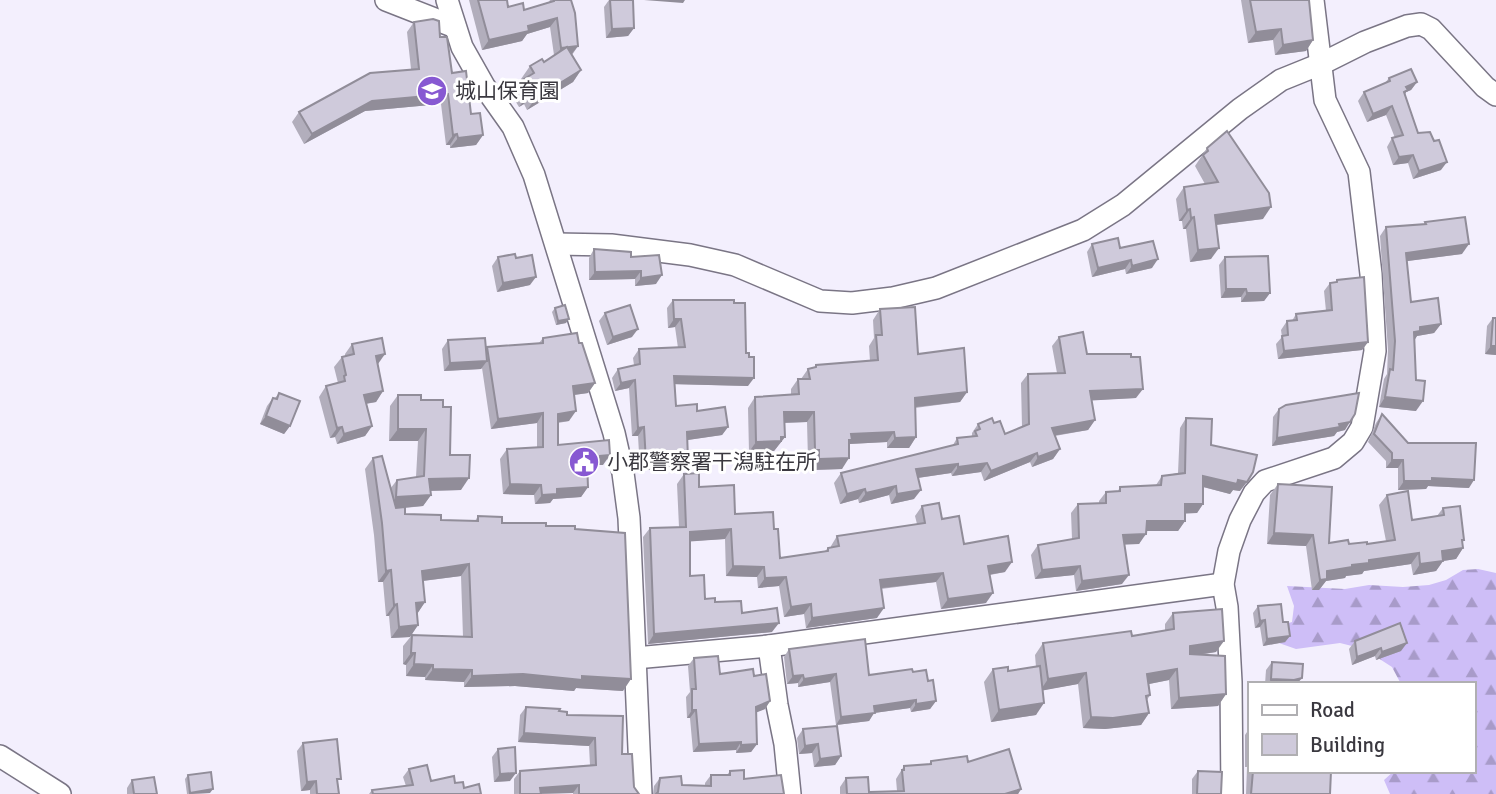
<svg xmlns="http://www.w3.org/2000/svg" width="1496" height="794" viewBox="0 0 1496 794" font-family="Signika,'Noto Sans JP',sans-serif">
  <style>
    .forest { fill: url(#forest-firs) }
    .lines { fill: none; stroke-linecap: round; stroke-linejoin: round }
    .minor-casing { stroke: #7a7585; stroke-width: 24 }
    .minor { stroke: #fff; stroke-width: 21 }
    .wall { fill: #b2aebc }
    .shaded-wall { fill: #918d99 }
    .building { fill: #cfcadb; stroke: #918d99; stroke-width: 2 }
    .labels { text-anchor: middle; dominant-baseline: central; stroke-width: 6; stroke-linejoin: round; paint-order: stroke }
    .poi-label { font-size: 21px; fill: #3a383f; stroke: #fff; text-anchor: start }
  </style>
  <defs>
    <pattern id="forest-firs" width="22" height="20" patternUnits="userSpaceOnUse" patternTransform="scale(1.75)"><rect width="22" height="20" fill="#cebef7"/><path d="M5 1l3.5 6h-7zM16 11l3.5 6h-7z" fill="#a89bc9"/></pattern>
  </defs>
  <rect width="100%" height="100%" fill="#f3effd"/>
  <path class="forest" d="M1478,569l18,4v221h-106l-6,-14 10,-9h79v-87h-72l-9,-17 -28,-18 -24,-6 -44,6 -20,-7 -4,-14 20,-6 2,-16 -7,-20 58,3 24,-4 34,2 26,-2 17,-5 17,-10z"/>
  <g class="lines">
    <g class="minor-casing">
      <g id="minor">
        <path d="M386,0l69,27"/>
        <path d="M447,0l15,47 22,39 29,41 21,48 80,258 9,40 6,45 12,276"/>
        <path d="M556,244l55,1 79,10 45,10 85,36 32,2 41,-5 43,-10 147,-58 40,-25 117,-96 41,-29 42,-17 42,-21 42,-16 14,-2 10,5 54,58 11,8"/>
        <path d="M769,646l8,59 8,39 5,50"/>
        <path d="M635,658l134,-12 454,-62"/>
        <path d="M0,756l60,38"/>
        <path d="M1232,794l-1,-112 -4,-75 -4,-23 6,-33 11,-31 14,-27 11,-12 69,-23 19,-16 9,-15 13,-76 -4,-77 -12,-102 -34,-72 -12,-100"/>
      </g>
    </g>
    <use href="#minor" class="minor"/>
  </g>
  <g class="wall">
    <path d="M469,0h38l1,7 16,3 25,-8 1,-2h21l7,46 -6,9 9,15 -8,12 -46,28 -3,-6 -5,3 -8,-13 8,-12 3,-2 -1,-1 9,-13 14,-4 10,-7 -4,-28 -23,7 -5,7 -40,9z"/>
    <path d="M609,0h24l1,28 -6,8 -22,2 -2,-31z"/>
    <path d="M1241,0h68l4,40 -7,11 -31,4 -2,-15 -25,3z"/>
    <path d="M414,22l26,15 12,36 19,41 12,21 -7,10 -26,3v-3h-4l-5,-41 -76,7 -61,33 -12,-22 7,-10 112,-43 -4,-37z"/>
    <path d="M1389,78l28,4 -6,8 -5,2 -1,3 13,38 23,37 -28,9 -5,-16 -15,2 -6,-18 5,-9h3l-9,-23 -19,7 -9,-21 6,-9 21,-9z"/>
    <path d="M1207,148l56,71 -47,6 -5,34 -21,3 -4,-33h-3l-1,-8h-3l-3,-22 8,-12 21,-3 -10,-18z"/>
    <path d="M1425,222l37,32 -55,7 4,41 30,22 -7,9 -17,3 -3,4 2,71 -37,-4 5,-28 3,-5 1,-24 -8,-114 6,-9 38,-3z"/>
    <path d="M1092,244l28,4 32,20 -26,6 -1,-5 -33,8 -5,-25z"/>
    <path d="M594,249l37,8 25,27 -21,2v-7l-46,1v-22z"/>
    <path d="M498,257l18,1 14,27 -33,7 -5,-26z"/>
    <path d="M1225,257l45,36 -6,8 -23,1v-5l-20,1 -2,-33z"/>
    <path d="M1337,280l31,62 -6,8 -84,9 -2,-15 6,-7 -1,-7 6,-9h5l4,-7 30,-3 -2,-20 6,-8h5z"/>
    <path d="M673,300l61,3 12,50 2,33 -73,-2 1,22 21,5 31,16 -6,8 -35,5 -5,28 -42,2 -2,-34h-6l-3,-48 -14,3 -3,-13 6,-9 16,-4 -1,-7 6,-9 39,-1 -3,-21 -7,1 -1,-20z"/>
    <path d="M555,308l11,15 -10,2 -4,-13z"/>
    <path d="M880,309l38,45 49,38 -7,10 -45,6 1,29 -7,11h-22v-6l-38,2 -7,25 -30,1 -1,-10h-3l-1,-38 -23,1 1,14 -11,14 -25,1 -1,-44 7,-11 36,-3v-5l7,-10h3l7,-10 6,-1 2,-3 54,-4 -1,-15 5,-8 -1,-18z"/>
    <path d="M605,313l27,24 -25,8 -8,-24z"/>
    <path d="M1493,318h3v37l-11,-1 2,-28z"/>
    <path d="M1059,337l28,17 44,3 5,41 -45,2 4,20 -7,10 -33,6 5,13 -7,10 -21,8 -2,-5 -46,19 -3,-9 -29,4 -1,-3 -33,5 -4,21 -23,5 -2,-9 -30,8 -1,-4 -18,5 -6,-21 7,-10 112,-28 4,-7 14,-1 1,-2v-2l6,-9 16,-1 11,11 17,-7 -1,-44 7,-9 29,-1 -5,-27z"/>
    <path d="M543,338l36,5 16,40 -7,10 -14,2 -5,26 -11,2v22l45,20h-7l-3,5 -6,1 1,16 -7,10 -28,2 -3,4 -15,1 -1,-9 -31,-1 -3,-35 7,-10 30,-2v-24l-46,6 -9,-61 -1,1 -37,2 -2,-22 6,-9 38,8 1,-1 52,-4z"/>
    <path d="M352,344l25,20 6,27 -7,11 -10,2 6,22 -7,10 -28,8 -2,-7 -5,1 -11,-41 7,-11 12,-3 -4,-16 8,-10 3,-1v-2z"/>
    <path d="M279,393l11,33 -6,8 -24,-10 7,-18 6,-8h2z"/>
    <path d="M398,395l23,5 22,7 7,48 11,35 -30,1v4l-8,11 -18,2v6l36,6 34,1 3,-5 24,7 44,3 77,165 -47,-3 -2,3 -59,-5 -51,1v-5l-39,-2v-3l-19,-1v-11l-3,-1v-18l9,-11 51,2 -2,-61 -38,5 2,21 -8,12 1,11 -8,12 -19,1 -2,-22h-3l-3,-34h-5l-4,-47 -9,-66 8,-11 17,31 7,-9 19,-3 2,-36h-29l1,-35z"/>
    <path d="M1279,409l66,21 -8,2 -3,4 -62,10 1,-29z"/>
    <path d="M1382,414l26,29 61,45 -41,-2 -2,3 -28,1v-22h-12v-7l-18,-19 8,-19z"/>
    <path d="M1186,418l25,27 29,46 -7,-1 -3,4 -27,-7v17l-6,9h-12v8l-7,10h-32l-7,13h-14l-3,40 -46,7 -2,-16 -39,4 -4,-24 7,-10 34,-6 -1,-26 7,-9 21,-1v-2l7,-9 12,-1 2,-4 36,-2 6,-9 16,-3 2,-45z"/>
    <path d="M684,474l51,40 39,15 6,29 45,-7 3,-3 3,-1v-1l6,-10 80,-12 -2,-8 7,-10 20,13 22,25 41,28 -15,3 -4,28 -45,6 -5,-27 -55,7 -4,29 -71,10 -2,-14 -20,3 -5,-31 -21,2 -1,-11 -31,-1 -1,-37 -35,2v35l15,23 37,14 30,19 -124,12 -5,-107 7,-9 29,-1 -2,-43z"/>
    <path d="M1278,484l51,59 20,1h18l19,-3 -7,-36 8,-10 25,25 25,-4 6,-8 21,32 -2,3 1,5 -7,11 -13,2 -7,10 -23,4 -2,-11 -47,7 -2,3 -16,2 -1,2 -19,3 -7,9h-7l-6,-44 -39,-2 3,-49z"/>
    <path d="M1258,606l25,16 7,14 -5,6 -22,4 -3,-19 -5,1 -2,-15z"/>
    <path d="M1173,613l43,39 -17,3 27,39 -8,12 -47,3 -2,-29 -20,4 1,11 -3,5 2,13 -8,12 -36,4 -22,-1 -5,-44 -35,6 -7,25 -45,7 -7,-40 9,-13 15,2 28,-4 -1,-12 8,-12 89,-7 33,-5v-7z"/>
    <path d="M1355,641l46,10 -25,9 -1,-4 -23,9 -3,-16z"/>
    <path d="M789,649l80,26 44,-3 15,9 8,20 -6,8 -19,3 -1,-4 -36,5 -5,8 -33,4 -6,-43 -32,5v-4l-11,1 -3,-27z"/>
    <path d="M694,658l26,16 34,2 16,25 -5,8 -9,3 1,32 -6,8 -15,1v-3l-43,2 -3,-34h-3l-1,-21 4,-5 -2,-26z"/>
    <path d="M1272,662l25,22h-32l1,-14z"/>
    <path d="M526,707l33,4 63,43 12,33 5,7h-66v-1l-59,1v-15l6,-8 70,-6 -1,-19 -71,-4 2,-27z"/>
    <path d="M803,729l38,27 -6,9 -21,2 -2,-14 -13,1 -2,-16z"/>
    <path d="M1249,729v42h82l-1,23h-84l1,-27h-2v-32z"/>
    <path d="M303,743l35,40 1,11h-29v-4l-9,1 -4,-40z"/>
    <path d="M498,749l12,32 -16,1 -2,-25z"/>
    <path d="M931,761l37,1 53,27 -3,5h-178v-7l6,-9 23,14 28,-1 -1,-12 8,-13 25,-2z"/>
    <path d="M409,769l22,12 24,2 26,11h-112l3,-4 34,-4 -3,-9z"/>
    <path d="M730,771l14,8 40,15h-131l1,-8 6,-8 22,7 23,1v-3l6,-8h16z"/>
    <path d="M1198,771l23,23h-29v-15z"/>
    <path d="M188,775l22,18 -23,1 -2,-15z"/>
    <path d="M132,780l25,14h-30v-6z"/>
  </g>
  <g class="shaded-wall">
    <path d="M644,0h41l-2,3z"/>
    <path d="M557,18l-7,9 -23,7 -5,7 -40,9 7,-10 39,-14z"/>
    <path d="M634,28l-6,8 -22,2 6,-9z"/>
    <path d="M1281,29l-8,11 -25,3 8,-11z"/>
    <path d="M1313,40l-7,11 -31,4 8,-10z"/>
    <path d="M578,46l-7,9 -16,3 6,-10z"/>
    <path d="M581,70l-8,12 -46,28 9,-12z"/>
    <path d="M1417,82l-6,8 -5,2 -4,6 -4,2 8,-13z"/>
    <path d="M532,92l-8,12 -5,3 9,-12z"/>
    <path d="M448,94l-7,10 -76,7 -61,33 8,-10 60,-33z"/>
    <path d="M1392,106l-6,9 -19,7 6,-8z"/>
    <path d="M457,134l-7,11h-4l7,-10z"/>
    <path d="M483,135l-7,10 -26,3 8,-10z"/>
    <path d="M1413,155l-5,8 -15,2 6,-8z"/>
    <path d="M1447,162l-6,8 -28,9 6,-8z"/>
    <path d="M1271,207l-8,12 -56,7 8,-11z"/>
    <path d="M1190,209l-8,12h-3l8,-11z"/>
    <path d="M1194,217l-8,12h-3l8,-11z"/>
    <path d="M1469,244l-7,10 -62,8 6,-9z"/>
    <path d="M1219,248l-8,11 -21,3 8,-12z"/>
    <path d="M1158,259l-6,9 -26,6 6,-8z"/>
    <path d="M1131,260l-6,9 -33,8 6,-9z"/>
    <path d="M641,271l-6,8 -46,1 6,-8z"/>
    <path d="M662,275l-6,9 -21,2 6,-8z"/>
    <path d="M536,277l-6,8 -33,7 6,-9z"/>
    <path d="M1226,289h20l-5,8 -20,1z"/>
    <path d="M1247,293h23l-6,8 -23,1z"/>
    <path d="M569,319l-3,4 -10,2 2,-4z"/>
    <path d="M674,319h7l-6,8 -7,1z"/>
    <path d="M1441,324l-7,9 -17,3 -3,5v-9l6,-5z"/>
    <path d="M638,329l-6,8 -25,8 6,-8z"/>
    <path d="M1368,342l-6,8 -84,9 6,-8z"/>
    <path d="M1491,346h5v9l-11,-1z"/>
    <path d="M385,354l-7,10 -2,-8z"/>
    <path d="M487,361l-6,8 -37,2 6,-8z"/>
    <path d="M674,376l80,2 -6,8 -80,-2z"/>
    <path d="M635,380l-6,8 -14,3 6,-8z"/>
    <path d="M595,383l-7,10 -22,3 7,-10z"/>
    <path d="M1143,389l-7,9 -53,3 7,-10z"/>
    <path d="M383,391l-7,11 -19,3 7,-10z"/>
    <path d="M967,392l-7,10 -53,6 8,-10z"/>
    <path d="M1385,397l38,4 -7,10 -37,-4z"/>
    <path d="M576,411l-7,10 -18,2 7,-9z"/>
    <path d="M784,412h30l-7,10 -30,1z"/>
    <path d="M543,413l-6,10 -46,6 7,-10z"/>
    <path d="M266,416l24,10 -6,8 -24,-10z"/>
    <path d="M1095,420l-7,10 -43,7 7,-9z"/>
    <path d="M1350,422l-5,8 -8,2 -3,4 -62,10 5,-8z"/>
    <path d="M372,426l-7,10 -28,8 7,-10z"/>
    <path d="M342,427l-7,10 -5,1 7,-10z"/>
    <path d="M644,427l-6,9h-6l6,-8z"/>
    <path d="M728,427l-6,8 -41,6 6,-9z"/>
    <path d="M398,429h28l-8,12h-29z"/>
    <path d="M894,432l-7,10 -38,2 -5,6 7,-16z"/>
    <path d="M781,437h4l-11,14 -25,1 7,-10z"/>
    <path d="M916,437l-7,11h-22l8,-10z"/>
    <path d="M1060,449l-7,10 -21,8 6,-10z"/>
    <path d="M815,450h4l-8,10h-3z"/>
    <path d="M1037,453l-7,9 -46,19 7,-10z"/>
    <path d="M610,455l-7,10h-7l-3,5 -13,1 7,-10 13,-5z"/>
    <path d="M849,458l-7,11 -30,1 7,-11z"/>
    <path d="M688,460l-6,8 -42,2 6,-8z"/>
    <path d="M1392,460h11l-5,8h-12z"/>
    <path d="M987,463l-6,9 -29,4 6,-9z"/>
    <path d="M958,464l-7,9 -41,6 6,-10z"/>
    <path d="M1203,476l35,4 9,2 -7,9 -7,-1 -3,4 -34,-9z"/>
    <path d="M469,478l-8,12 -40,1 8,-12z"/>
    <path d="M1432,478l42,2 -5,8 -41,-2 -2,3 -28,1 6,-9z"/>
    <path d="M510,484l31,1 -7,10 -31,-1z"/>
    <path d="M896,486l-7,9 -30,8 7,-10z"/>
    <path d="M588,487l-7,10 -28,2 -3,4 -15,1 7,-9 15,-6z"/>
    <path d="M865,489l-7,10 -18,5 7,-10z"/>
    <path d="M921,490l-7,9 -23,5 6,-10z"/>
    <path d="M431,495l-8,11 -35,3 8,-12z"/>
    <path d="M1185,504h18l-6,9 -19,1z"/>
    <path d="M1147,521h38l-7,10h-37z"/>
    <path d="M731,529l-6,10 -42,3 7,-10z"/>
    <path d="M1274,533l39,2 -7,11 -39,-2z"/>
    <path d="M1146,534l-7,10 -22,1 6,-10z"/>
    <path d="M1462,540h2l-6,9 5,-1 -7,11 -13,2 -7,10 -23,4 7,-11z"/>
    <path d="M1419,553l-8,11 -47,7 -2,3 -16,2 -1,2 -19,3 -7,9h-7l15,-19 42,-11z"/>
    <path d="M1012,562l-7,10 -24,4 7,-10z"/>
    <path d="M469,564l-8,12 -47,6 8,-11z"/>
    <path d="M733,566l31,1 -7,10 -31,-1z"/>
    <path d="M1080,566l-6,9 -39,4 7,-9z"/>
    <path d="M391,570l-8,12h-5l8,-11z"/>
    <path d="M943,573l-7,9 -63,7 7,-9z"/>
    <path d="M1129,575l-7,9 -46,7 6,-10z"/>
    <path d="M786,577l-7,9 -21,2 7,-10z"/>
    <path d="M993,593l-7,10 -45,6 7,-10z"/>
    <path d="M425,602l-8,12 -1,-11z"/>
    <path d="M397,604l-8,12h-3l8,-11z"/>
    <path d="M811,604l-7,10 -20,3 7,-10z"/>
    <path d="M884,608l-7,10 -71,10 6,-10z"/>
    <path d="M1265,620l-5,7 -5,1 5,-7z"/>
    <path d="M779,623l-7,9 -124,12 6,-10z"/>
    <path d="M418,625l-8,12 -19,1 8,-11z"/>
    <path d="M1290,636l-5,6 -22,4 4,-7z"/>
    <path d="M1224,641l-8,11 -34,5 8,-11z"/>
    <path d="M1407,643l-6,8 -25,9 6,-8z"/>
    <path d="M1381,648l-6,8 -23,9 5,-8z"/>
    <path d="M411,653h4l-9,12 -3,-1z"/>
    <path d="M414,664l19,1 -8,12 -19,-1z"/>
    <path d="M433,669l39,1 -8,12 -39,-2z"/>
    <path d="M1177,669l-8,11 -30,6 8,-12z"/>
    <path d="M1086,673l-8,11 -38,7 8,-12z"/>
    <path d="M523,674l59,2 49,3 -8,12 -47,-3 -2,3 -59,-5 -51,1 8,-11z"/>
    <path d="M836,674l-6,8 -32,5 6,-8z"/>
    <path d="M803,675l-5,8 -11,1 6,-8z"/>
    <path d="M1302,678l-5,6h-29l3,-5z"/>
    <path d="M1226,694l-8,12 -47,3 8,-11z"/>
    <path d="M916,700l-6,8 -36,5 -5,8 -33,4 5,-8 33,-11z"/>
    <path d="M770,701l-5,8 -15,6 6,-8z"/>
    <path d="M936,701l-6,8 -19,3 5,-8z"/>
    <path d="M1044,703l-8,12 -45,7 8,-12z"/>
    <path d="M692,710h4l-6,8h-3z"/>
    <path d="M1149,713l-8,12 -36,4 -22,-1 8,-11z"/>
    <path d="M524,733l71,5 -6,8 -71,-4z"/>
    <path d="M741,742l-5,8 -43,2 6,-8z"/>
    <path d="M757,744l-6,8 -15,1 5,-8z"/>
    <path d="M818,744l-6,9 -13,1 6,-8z"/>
    <path d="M841,756l-6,9 -21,2 6,-8z"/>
    <path d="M516,773l-6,8 -16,1 6,-8z"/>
    <path d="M316,781l-6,9 -9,1 6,-9z"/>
    <path d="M579,785l-6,8 -37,1 4,-6z"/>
    <path d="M213,789l-3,4 -21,1 1,-1z"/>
    <path d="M1021,789l-3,5h-13z"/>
  </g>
  <g class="building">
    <path d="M478,0h29l1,7 15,-4 1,7 30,-9v-1h17l4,13 3,33 -17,2 -4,-30 -29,8 1,5 -40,9z"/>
    <path d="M610,0h23l1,28 -22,1z"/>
    <path d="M1250,0h59l4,40 -30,5 -2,-16 -25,3z"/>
    <path d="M433,19l6,2 1,16h7l5,36 14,-2 5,43 9,-1 3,22 -25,3 -1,-4 -4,1 -5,-41 -76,7 -60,33 -13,-22 71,-39 49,-4 -5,-47z"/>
    <path d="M567,47l14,23 -45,28 -4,-6 -4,3 -9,-13 15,-9 -4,-7 12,-7 2,3z"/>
    <path d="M1411,69l6,13 -11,5 2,3 -4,2 14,41 12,-1 4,9 5,-1 8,22 -28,9 -6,-16 -14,2 -7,-19 11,-3 -11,-29 -19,8 -9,-22 26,-11 -1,-3z"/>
    <path d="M1227,131l42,62 2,14 -56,8 4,33 -21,2 -4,-33 -3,1 -1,-9 -3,1 -3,-23 34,-5 -15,-27 5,-4 -1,-3z"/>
    <path d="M1465,217l4,27 -63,9 5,49 27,-4 3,26 -21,3v4l-6,1 2,48 9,1 -2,20 -38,-4 5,-28 3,1 2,-29 -9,-114 40,-3 -1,-2z"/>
    <path d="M1118,238l2,10 33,-7 5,18 -26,7 -1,-6 -33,8 -6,-24z"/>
    <path d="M594,249l37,3v5l28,-2 3,20 -21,3v-7l-46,1z"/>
    <path d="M515,254l1,4 16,-3 4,22 -33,6 -5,-26z"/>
    <path d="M1268,256l2,37h-23l-1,-4h-20l-1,-32z"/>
    <path d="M1364,277l4,65 -84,9 -2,-15 6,-1 -1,-14 10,-1 -1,-6 36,-4 -2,-27 7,-1v-2z"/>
    <path d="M673,300h61v3h11l1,50h3v4h5v21l-80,-2 2,30 21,-2v7l28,-4 3,20 -41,5 1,28 -42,2 -2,-35 -6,1 -3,-48 -14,3 -3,-14 22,-5 -1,-15 46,-2 -4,-28h-7z"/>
    <path d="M565,305l4,14 -11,2 -3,-13z"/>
    <path d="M630,305l8,24 -25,8 -8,-24z"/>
    <path d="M915,307l3,47 46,-6 3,44 -52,6 1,39 -21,1 -1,-6 -43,2 1,6h-3v18l-30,1v-9h-4l-1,-38h-30l1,25h-4v4l-25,1 -1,-45 44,-3 -1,-15h12l-2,-10 8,-2v-2l62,-5 -2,-25h6l-2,-26z"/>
    <path d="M1493,318h3v28h-5z"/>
    <path d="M1083,332l4,22h44v3h9l3,32 -53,2 5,29 -43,8 8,21 -22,8 -1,-4 -46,18 -4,-8 -29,4v-3l-42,5 5,21 -24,4 -1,-8 -30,7 -1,-4 -18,5 -6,-21 117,-29 -1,-6 20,-2 -2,-5 5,-2 -2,-5 14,-6 2,5 6,-2 5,13 24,-10 -1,-50 37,-1 -6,-36z"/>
    <path d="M577,333l2,10h3l13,40 -22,3 3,25 -18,3v31l51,-5 1,15 -10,1v4l-13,1 1,26 -31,2v5l-15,1 -1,-10 -31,-1 -3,-35 36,-2v-34l-45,6 -11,-72 56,-4v-5z"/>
    <path d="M382,338l3,16 -9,2 7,35 -19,4 8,31 -28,8 -2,-7 -5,1 -11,-42 19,-5 -1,-5 2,-1 -4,-18 12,-3 -2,-10z"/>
    <path d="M485,338l2,23 -37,2 -2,-23z"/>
    <path d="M279,393l21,8 -10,25 -24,-10 7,-18 4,1z"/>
    <path d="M1359,393l-4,21 -5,8 -11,2 1,3 -63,11 2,-29 7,-4z"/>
    <path d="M398,395h23v5h22v7h8l-1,48h20l-1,23 -40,1 2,16 -35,2 1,-17 27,-4 2,-47h-28z"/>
    <path d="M1382,414l26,29h68l-2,37 -42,-2v3h-28l-1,-21h-11v-7l-18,-19z"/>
    <path d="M1186,418l26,1 -1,26 46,10 -4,17 -6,10 -9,-2 -1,4 -34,-8v28h-18v17h-38l-1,13 -23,1 6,40 -47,6 -2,-15 -38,4 -4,-25 41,-7 -1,-34 28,-1v-11l14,-1v-4l41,-2 1,-9 23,-3z"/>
    <path d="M382,456l14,52 9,-1v7l36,1v5l37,1v-5l24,1v6h44v3h29v3l50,4 6,146 -49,-3v4l-59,-6 -51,2v-6l-39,-1v-4l-19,-1 1,-11h-4l1,-18 60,2 -3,-73 -47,7 3,31 -9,1 2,22 -19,2 -2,-23 -3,1 -3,-35 -5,1 -4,-48 -9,-65z"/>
    <path d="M699,473v14l35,-2 1,29 38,-2 1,17h4l2,29 48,-7v-3l11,-2 -2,-10 88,-13 -3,-17 17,-3 3,16 17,-3 5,28 44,-8 4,26 -24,4 5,27 -45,6 -5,-26 -63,7 4,28 -72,10 -1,-14 -20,3 -5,-30 -21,1 -1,-11 -31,-1 -2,-37 -41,3v44l14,-1 1,24 10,-1v4l26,-1 1,12 35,-5 2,15 -125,11 -4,-106 36,-1 -2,-53z"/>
    <path d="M1278,484l54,3 -3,56 19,-3 1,4 18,-2v2l28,-4 -8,-45 21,-4 4,29 32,-5 -1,-7 17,-2 4,34h-2l1,8 -21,3 1,10 -23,3 -1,-11 -50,7v3l-17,2v2l-25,4v8l-7,1 -7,-45 -39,-2z"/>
    <path d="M1281,604l2,18h5l2,14 -23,3 -2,-19 -5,1 -2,-15z"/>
    <path d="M1222,609l2,32 -34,5v8l35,2 1,38 -47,4 -2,-29 -30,5 3,21 -4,1 3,17 -36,5 -22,-1 -5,-44 -38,6 -5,-36 88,-12 1,5 42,-7 -1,-16z"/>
    <path d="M1400,623l7,20 -25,9 -1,-4 -24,9 -2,-16z"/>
    <path d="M865,639l4,36 43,-6 1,3 13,-2 2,11 5,-1 3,21 -20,3v-4l-42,6 1,7 -34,4 -5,-43 -32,5 -1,-4 -10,1 -4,-27z"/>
    <path d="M718,656l2,18 33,-5 1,7 12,-2 4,27 -14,6 1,37 -16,1v-3l-42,2 -3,-34h-4v-21h4l-2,-31z"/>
    <path d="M1272,662l31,2 -1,14 -8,2 -23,-1z"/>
    <path d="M1040,666l4,37 -45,7 -6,-41 15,-2v4z"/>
    <path d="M526,707l34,2 -1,2 8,1v3l56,1 -1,38h10l2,33 5,7h-60v-9l-39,3 1,6h-21v-23l76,-6 -1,-27 -71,-5z"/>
    <path d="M837,726l4,30 -21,3 -2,-15 -13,2 -2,-17z"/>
    <path d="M337,739l4,40h-4l2,15h-22l-1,-13 -9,1 -4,-39z"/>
    <path d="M515,747l1,26 -16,1 -2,-25z"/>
    <path d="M1009,749l12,40 -16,5h-158l-1,-16 22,-1 1,15 35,-1 -2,-21h2v-4l27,-2v-3l36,-5 1,6z"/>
    <path d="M427,765l4,16 23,-5 1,7 8,-1 1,6 15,-4 2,10h-108l-1,-4 41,-5 -4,-16z"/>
    <path d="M744,770v9l37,-4 3,19h-128l2,-2 2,-14 21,-2 1,9 29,1v-11h19v-4z"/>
    <path d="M1198,771l24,1 -1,22h-24z"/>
    <path d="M1253,771h78l-1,23h-79z"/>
    <path d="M211,772l2,17 -23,4 -2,-18z"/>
    <path d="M154,777l3,17h-23l-2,-14z"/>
  </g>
  <defs>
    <g id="school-disc" transform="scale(1.575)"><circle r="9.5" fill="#8759d2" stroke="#fff"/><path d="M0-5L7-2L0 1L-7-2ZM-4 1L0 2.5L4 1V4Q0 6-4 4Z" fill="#fff"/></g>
    <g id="civic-disc" transform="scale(1.575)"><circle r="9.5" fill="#8759d2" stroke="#fff"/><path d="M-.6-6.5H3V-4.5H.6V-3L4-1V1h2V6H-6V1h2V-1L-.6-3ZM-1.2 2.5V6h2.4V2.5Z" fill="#fff"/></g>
  </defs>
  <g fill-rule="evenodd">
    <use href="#school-disc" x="432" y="91"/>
    <use href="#civic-disc" x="584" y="462"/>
  </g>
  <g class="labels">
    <g class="poi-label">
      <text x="455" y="91">城山保育園</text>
      <text x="607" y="462">小郡警察署干潟駐在所</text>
    </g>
  </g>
  <rect x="1248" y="682" width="228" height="91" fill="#ffffff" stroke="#b0afb2" stroke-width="2"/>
  <rect x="1262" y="705" width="35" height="10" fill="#ffffff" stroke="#b0afb2" stroke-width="2"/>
  <text x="1310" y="717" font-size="21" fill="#3a383f">Road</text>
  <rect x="1262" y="734" width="35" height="21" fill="#cfcadb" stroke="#b0afb2" stroke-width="2"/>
  <text x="1310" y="752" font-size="21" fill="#3a383f">Building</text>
</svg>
